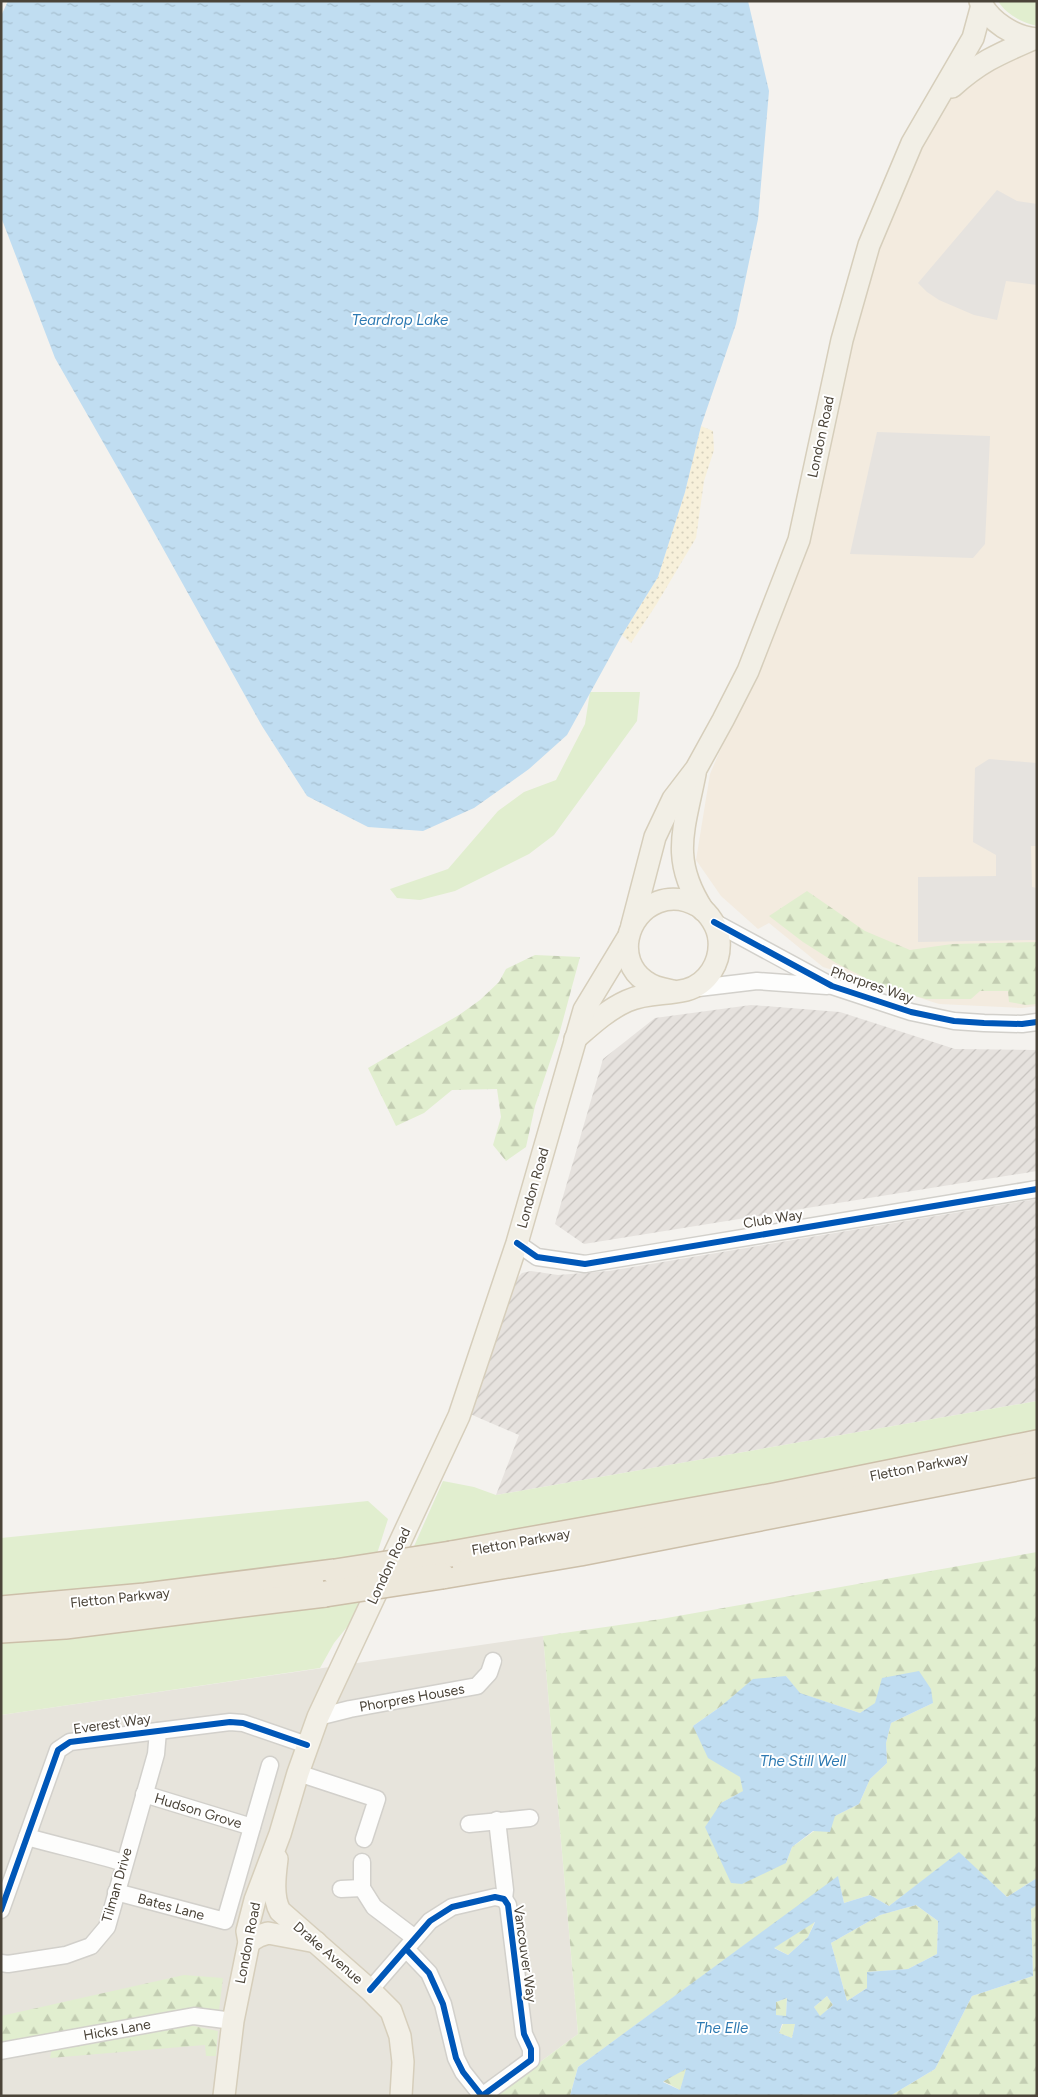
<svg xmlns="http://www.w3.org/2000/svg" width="1038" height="2097" viewBox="0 0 1038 2097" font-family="Figtree,sans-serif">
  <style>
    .residential { fill: #e7e4dc }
    .commercial { fill: #f3ebdf }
    .industrial { fill: url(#industrial-furrows) }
    .green { fill: #e1eecf }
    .forest { fill: url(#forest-firs); fill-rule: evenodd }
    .sand { fill: url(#sand-dots) }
    .parking { fill: #e6e3df }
    .water { fill: url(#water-ripples); fill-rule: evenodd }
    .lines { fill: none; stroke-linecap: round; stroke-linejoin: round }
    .minor-casing { stroke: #d2d0cb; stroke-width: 19 }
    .major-casing { stroke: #d6cebb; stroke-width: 24 }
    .highway-casing { stroke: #ccbfa9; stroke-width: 28 }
    .minor { stroke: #fdfdfc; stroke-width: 16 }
    .major { stroke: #f2efe6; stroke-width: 21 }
    .highway { stroke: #ede8db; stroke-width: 25 }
    .highway-bridge-casing { stroke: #ccbfa9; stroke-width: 28; stroke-linecap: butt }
    .highway-bridge { stroke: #ede8db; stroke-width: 25 }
    .cycleway-casing { stroke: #fff; stroke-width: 9 }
    .cycleway { stroke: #0057b8; stroke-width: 6 }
    .labels { text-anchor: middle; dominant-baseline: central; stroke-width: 4; stroke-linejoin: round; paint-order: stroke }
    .street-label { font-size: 14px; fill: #4b4439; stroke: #fff }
    .water-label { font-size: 15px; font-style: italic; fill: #2e7ab2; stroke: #fff }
  </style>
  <defs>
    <pattern id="industrial-furrows" width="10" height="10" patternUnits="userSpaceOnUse" patternTransform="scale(1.25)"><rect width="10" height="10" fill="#e6e2de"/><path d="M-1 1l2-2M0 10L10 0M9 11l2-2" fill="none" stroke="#c7c3bf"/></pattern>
    <pattern id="forest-firs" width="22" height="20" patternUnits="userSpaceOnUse" patternTransform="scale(1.25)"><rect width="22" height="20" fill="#e1eecf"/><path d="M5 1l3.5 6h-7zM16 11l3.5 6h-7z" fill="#c3cdb2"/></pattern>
    <pattern id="sand-dots" width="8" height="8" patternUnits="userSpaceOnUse" patternTransform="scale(1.25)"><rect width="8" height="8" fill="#f7f0da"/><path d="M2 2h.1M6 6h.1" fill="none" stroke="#d5cfbc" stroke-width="1.8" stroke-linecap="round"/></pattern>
    <pattern id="water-ripples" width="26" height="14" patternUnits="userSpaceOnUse" patternTransform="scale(1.25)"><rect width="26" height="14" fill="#c0ddf1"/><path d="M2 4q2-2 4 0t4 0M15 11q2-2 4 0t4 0" fill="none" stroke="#a6bfcf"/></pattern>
  </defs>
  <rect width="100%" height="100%" fill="#f4f2ee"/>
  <path class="residential" d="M543,1636l35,398 -84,62h-493v-381z"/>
  <path class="commercial" d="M1037,49v957l-15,2 -83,-4 -116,-37 -54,-44 -11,6 -37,-33 -25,-36 14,-86 86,-200 69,-286 48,-130 36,-57 50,-42z"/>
  <g class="industrial">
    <path d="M751,1005l89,7 115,37 82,1v121l-453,73 -29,-20 48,-165 52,-41z"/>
    <path d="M1037,1199v202l-541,94 23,-60 -49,-21 45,-134 7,-7 9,-2 27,4 51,-4z"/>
  </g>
  <g class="green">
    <path d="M998,1h39v25c-16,-4 -30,-11 -39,-25z"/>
    <path d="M590,692h50l-3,29 -83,114 -25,19 -74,37 -35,9 -23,-2 -7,-9 58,-20 50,-58 26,-19 32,-12 29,-56z"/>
    <path d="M1037,1401v33l-626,119 32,-72 31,6 22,8z"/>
    <path d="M368,1501l20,18 -12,38 -375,44v-63z"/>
    <path d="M361,1601l-9,20 -18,22 -14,25 -319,47v-73l91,-7z"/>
  </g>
  <g class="forest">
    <path d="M807,891l58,40 45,19 42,-6 85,-2v62l-11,1 -17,-3 -1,-11h-28l-9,8h-45l-43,-12 -47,-24 -33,-21 -34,-26z"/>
    <path d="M535,955l45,2 -21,78 -24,71 -9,41 -20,14 -13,-16 8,-28 -4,-28 -45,1 -28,23 -28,13 -28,-58 91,-53 21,-15 19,-18 7,-13z"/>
    <path d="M1037,1552v326l-30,19 -48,-44 -70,53 -19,-11 -26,8 -6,-26 -260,190 -8,29h-76l84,-62 -35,-398 118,-17zM786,1676l13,17 61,20 15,-9 58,-1 -42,20 -5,20 1,20 -17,16 -11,25 -24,12 -43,31 -6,16 -65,-60 23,-12 -4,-14 -47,-51 27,-19z"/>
    <path d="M916,1905l22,16 -1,33 -29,15 -40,3 -1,16 -20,13 -16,-58 49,-28z"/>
    <path d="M1037,1905v191h-147l45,-27 37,-73 61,-20 -2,-67z"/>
    <path d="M815,1921l-7,16 -20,18 -15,-8z"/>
    <path d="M184,1975l39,3 -4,32h-29l-189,35v-29z"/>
    <path d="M827,1996l6,9 -13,12 -6,-10z"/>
    <path d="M787,1998l-1,19 -10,-2v-13z"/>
    <path d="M783,2024h12l-3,14 -13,-5z"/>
    <path d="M189,2025l29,6 -2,25h-10l-1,-11 -155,13 2,-10z"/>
    <path d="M687,2068l-7,22 -17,-9z"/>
  </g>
  <path class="sand" d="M701,426l12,5 1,19 -10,31 -8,57 -40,67 -25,38 -9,-8 36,-58 27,-85z"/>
  <g class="parking">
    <path d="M997,190l20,11 20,3v81l-31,-4 -9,39 -23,-5 -35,-15 -12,-8 -9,-9z"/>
    <path d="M877,432l113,4 -5,108 -12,14 -123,-4z"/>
    <path d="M989,759l48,4v83h-6l1,41 5,1v52l-119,2v-65l78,-1v-21l-23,-13 2,-74z"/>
  </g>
  <g class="water">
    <path d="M8,1h740l21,90 -11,128 -22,105 -35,102 -16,66 -27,85 -36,58 -55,100 -38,34 -55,39 -51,23 -55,-4 -61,-31 -45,-70 -126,-226 -81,-142 -54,-141v-201z"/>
    <path d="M919,1671l12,18 2,14 -42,20 -5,20 1,20 -17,16 -11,25 -24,12 -5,16 -17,-1 -21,16 -6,16 -44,21 -11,-1 -26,-56 16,-24 22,-12 -3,-14 -32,-19 -15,-32 27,-19 33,-28 33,-3 14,17 60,20 15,-10 7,-25z"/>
    <path d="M959,1852l48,45 30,-19v27l-6,4 2,67 -61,20 -37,73 -45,27h-320l8,-29 260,-191 6,27 26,-8 19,11zM916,1905l22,16 -1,33 -29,15 -41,3v16l-20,13 -16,-58 49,-28zM815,1922l-7,15 -20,18 -14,-7zM827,1996l6,9 -13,11 -6,-9zM787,1998l-1,18 -10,-1v-13zM782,2024h13l-3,14 -13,-5zM686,2069l-6,21 -17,-8 1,-1z"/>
  </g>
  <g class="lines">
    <g class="minor-casing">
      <g id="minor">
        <path d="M714,922l118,64 79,26 43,9 30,2 38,1 15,-2"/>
        <path d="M690,989l67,-8 70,5"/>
        <path d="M517,1243l20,14 48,7 452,-75"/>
        <path d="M318,1717l32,-8 127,-23 12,-13 4,-12"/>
        <path d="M298,1773l79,26 -13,40"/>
        <path d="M144,1794l108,33"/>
        <path d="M497,1820l8,70 -1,9"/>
        <path d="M469,1824l61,-6"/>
        <path d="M27,1837c32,9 65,16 97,26"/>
        <path d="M362,1862v26l12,19 41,31"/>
        <path d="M341,1889l21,-1"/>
        <path d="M116,1892l109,29 45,-156"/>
        <path d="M1,1910l57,-160 12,-8 160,-20 13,1 64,22"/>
        <path d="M1,1963l7,1 58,-9 25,-9 16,-19 49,-173 2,-23"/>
        <path d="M370,1990l60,-69 22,-14 43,-10 9,2 4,6 16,129 7,15v11l-49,36 -19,-24 -7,-14 -13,-54 -14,-31 -23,-24"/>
        <path d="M1,2051l193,-35 39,5"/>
      </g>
    </g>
    <g class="major-casing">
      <g id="major">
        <path d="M980,1c10,21 34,36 57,38"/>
        <path d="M952,87c29,-26 47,-33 81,-48"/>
        <path d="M695,774c-11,56 -25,85 8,136"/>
        <path d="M632,925l23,-88 18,-38 23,-30 27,-49 25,-49 51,-131 43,-200 27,-95 43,-102 61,-105 9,-33"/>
        <path d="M575,1039c16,-14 32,-29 52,-38 19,-9 39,-6 59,-11 22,-6 35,-28 33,-50 -1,-13 -10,-27 -21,-34 -12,-7 -27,-9 -40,-4 -32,12 -43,58 -13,79 9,7 18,8 28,10"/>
        <path d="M277,1859c-2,16 -5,38 3,52l90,79 21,21 9,25 3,26 -2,34"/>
        <path d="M249,1942l10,-6 9,-3 48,9"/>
        <path d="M224,2096l9,-75 16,-79 -2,-11 8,-31 25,-66 18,-61 20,-56 141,-301 58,-173 67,-233 43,-71"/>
      </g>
    </g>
    <g class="highway-casing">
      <g id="highway">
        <path d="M451,1554l323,-58 263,-53"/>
        <path d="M442,1576l138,-23 457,-89"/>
        <path d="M1,1609l144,-13 190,-24"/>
        <path d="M1,1630l64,-4 260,-32"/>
      </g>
    </g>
    <use href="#minor" class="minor"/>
    <use href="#major" class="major"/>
    <use href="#highway" class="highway"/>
    <g class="highway-bridge-casing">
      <g id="highway-bridge">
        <path d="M335,1572l116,-18"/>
        <path d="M325,1594l117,-18"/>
      </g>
    </g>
    <use href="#highway-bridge" class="highway-bridge"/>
    <g class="cycleway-casing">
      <g id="cycleway">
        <path d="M714,922l118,64 79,26 43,9 30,2 38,1 15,-2"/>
        <path d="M517,1243l20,14 48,7 452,-75"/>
        <path d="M1,1910l57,-160 12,-8 160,-20 13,1 64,22"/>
        <path d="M370,1990l60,-69 22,-14 43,-10 9,2 4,6 16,129 7,15v11l-49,36 -19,-24 -7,-14 -13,-54 -14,-31 -23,-24"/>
      </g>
    </g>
    <use href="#cycleway" class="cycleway"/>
  </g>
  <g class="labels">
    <g class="street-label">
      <text transform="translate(821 437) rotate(-78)">London Road</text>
      <text transform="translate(872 985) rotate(19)">Phorpres Way</text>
      <text transform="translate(533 1188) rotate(-74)">London Road</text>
      <text transform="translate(773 1219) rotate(-9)">Club Way</text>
      <text transform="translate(919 1467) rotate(-11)">Fletton Parkway</text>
      <text transform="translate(521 1542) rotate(-10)">Fletton Parkway</text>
      <text transform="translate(389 1566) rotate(-65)">London Road</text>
      <text transform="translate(120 1598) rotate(-6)">Fletton Parkway</text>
      <text transform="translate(412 1698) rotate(-10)">Phorpres Houses</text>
      <text transform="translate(112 1724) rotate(-8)">Everest Way</text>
      <text transform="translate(198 1811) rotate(17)">Hudson Grove</text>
      <text transform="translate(117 1885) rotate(-74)">Tilman Drive</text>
      <text transform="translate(171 1907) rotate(15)">Bates Lane</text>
      <text transform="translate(248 1943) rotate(-79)">London Road</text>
      <text transform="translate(328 1953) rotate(41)">Drake Avenue</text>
      <text transform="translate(525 1954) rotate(82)">Vancouver Way</text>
      <text transform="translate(117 2030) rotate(-10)">Hicks Lane</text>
    </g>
    <g class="water-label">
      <text x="400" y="320">Teardrop Lake</text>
      <text x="803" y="1761">The Still Well</text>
      <text x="722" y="2028">The Elle</text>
    </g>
  </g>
  <rect width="1038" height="2097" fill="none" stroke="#4b4439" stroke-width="5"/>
</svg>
